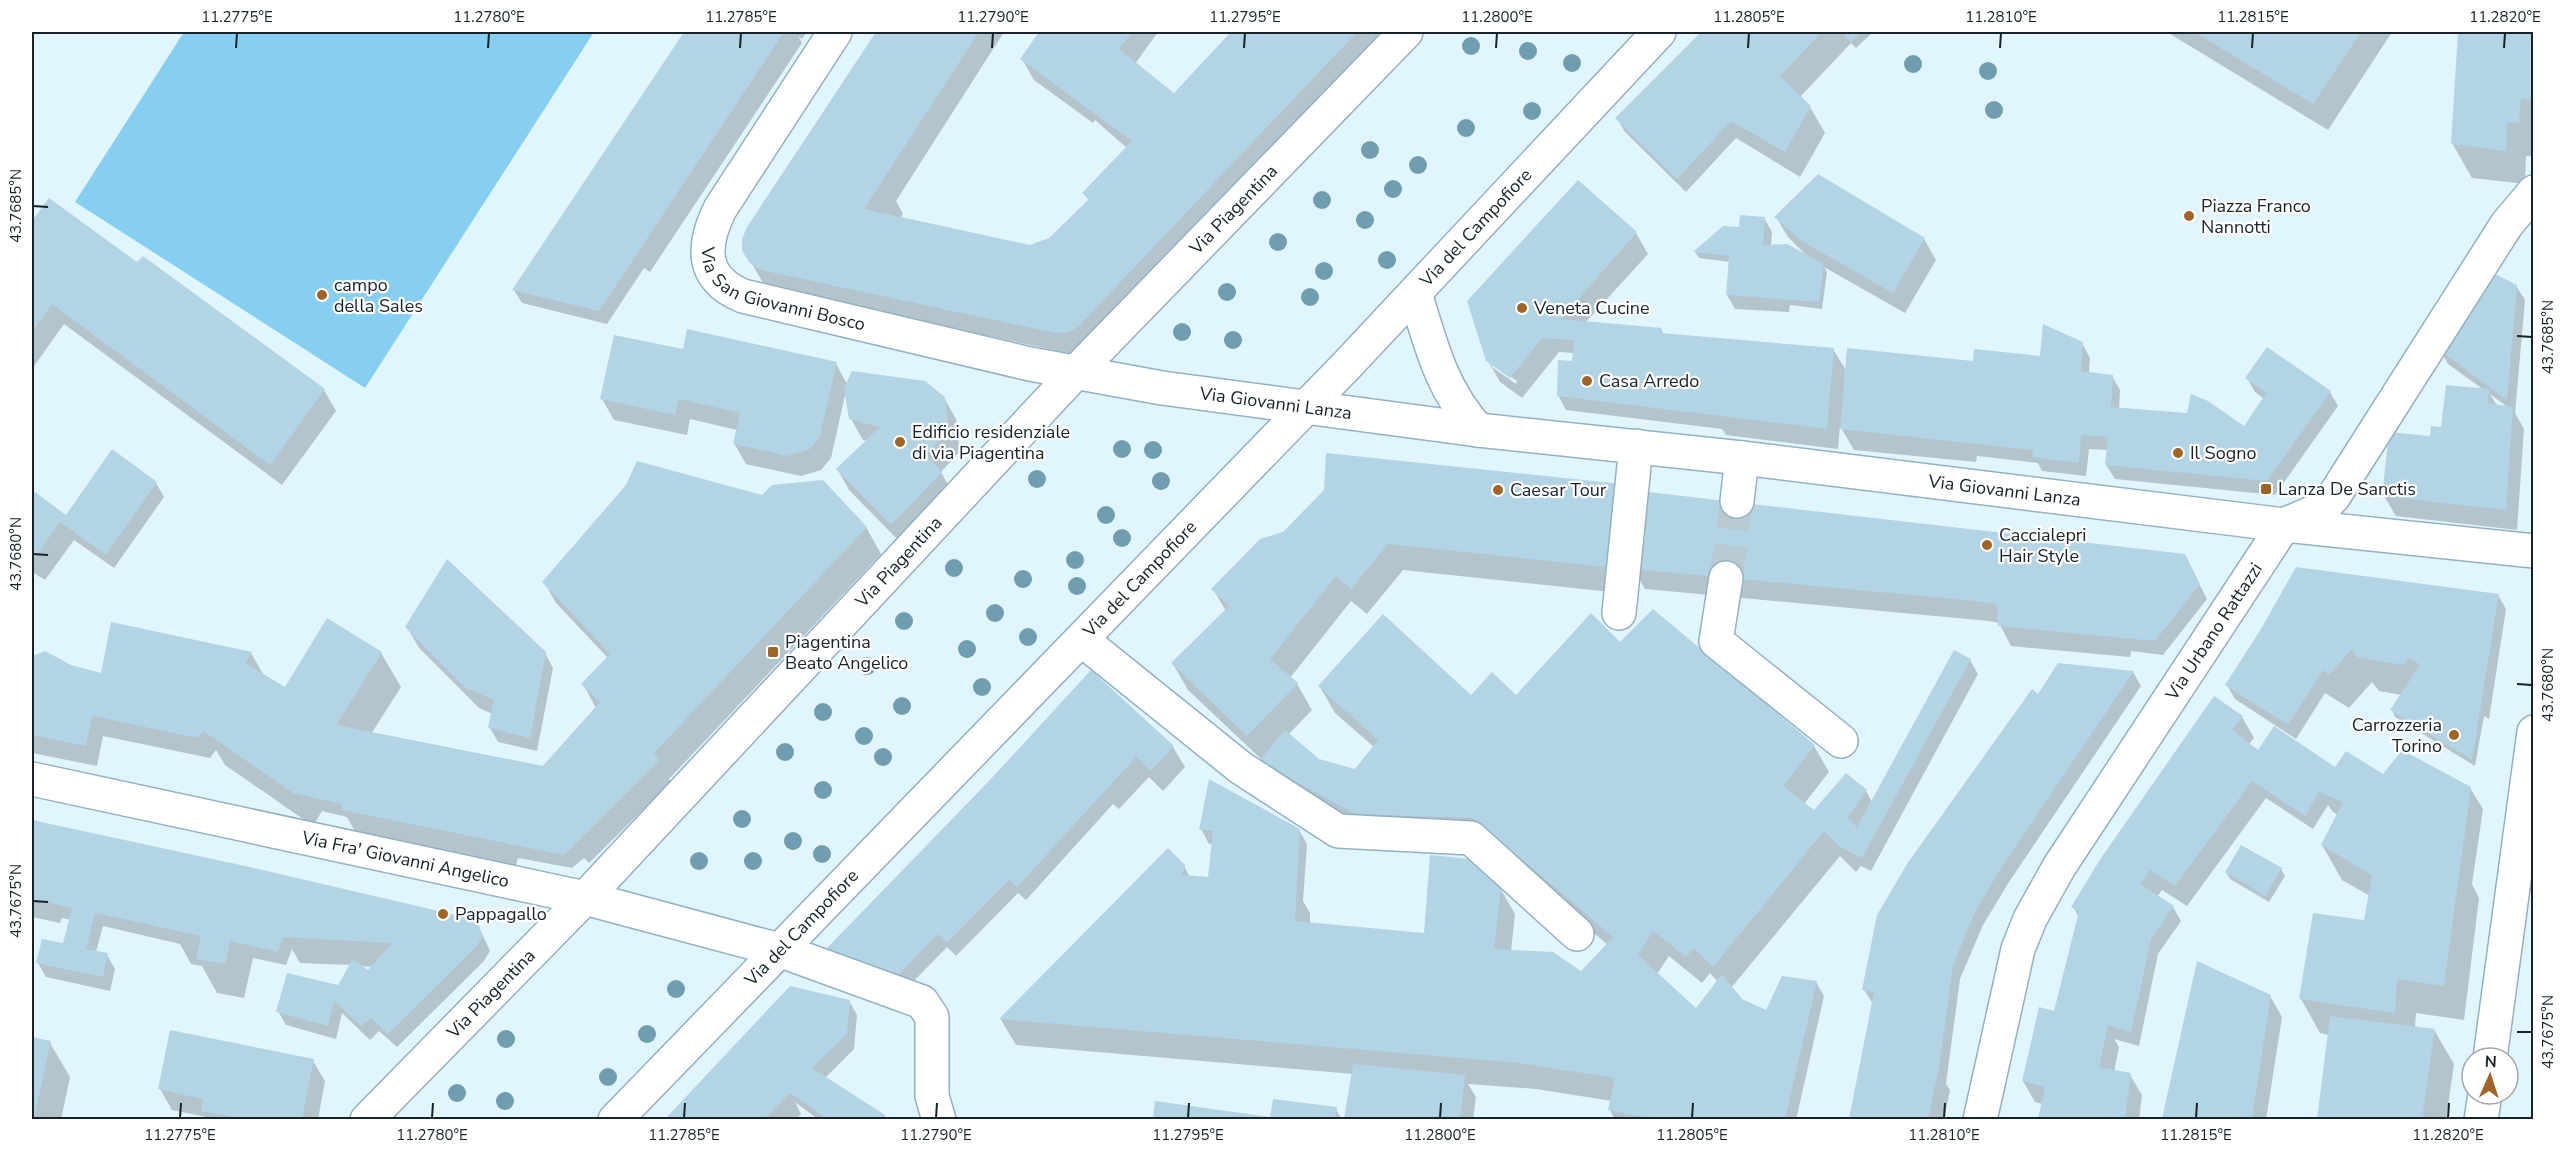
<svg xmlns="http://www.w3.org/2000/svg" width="2565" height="1151" viewBox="0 0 2565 1151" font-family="'Nunito Sans',sans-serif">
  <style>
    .green { fill: #86cff1 }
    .shadow { fill: #0003; fill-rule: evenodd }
    .building { fill: #b3d4e4 }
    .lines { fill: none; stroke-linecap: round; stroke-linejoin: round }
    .minor-tunnel { stroke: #b8cbd4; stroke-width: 33; stroke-dasharray: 33 16; stroke-linecap: butt }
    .minor-casing { stroke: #92b2c1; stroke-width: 36 }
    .minor { stroke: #fff; stroke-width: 33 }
    .tree { fill: #709eb0 }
    .ticks { fill: none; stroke: #162329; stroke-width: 2 }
    .poi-dot { fill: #a06427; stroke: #fff; stroke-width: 2 }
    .labels { text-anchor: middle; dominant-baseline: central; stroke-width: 4.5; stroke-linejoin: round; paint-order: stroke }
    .poi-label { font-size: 18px; fill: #162329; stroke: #fff; text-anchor: start }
    .street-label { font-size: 18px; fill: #162329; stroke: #fff }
    .neatline { fill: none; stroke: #162329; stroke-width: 2 }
    .ticks-label { font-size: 15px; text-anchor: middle; fill: #162329 }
  </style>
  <rect width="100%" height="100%" fill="#e1f5ff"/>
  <path class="green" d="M184,32h410l-229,356 -290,-186z"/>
  <g class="shadow">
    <path d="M686,32h121l-5,7 -4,-3 4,7 -152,229 -6,-4 -37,56 -85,-21 -8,-13z"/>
    <path d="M878,32h126l-108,169 7,13 -3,5 130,28 20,-7 39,-39 -5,-8 43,-45 -32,-28 -2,3 -59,-43 -12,-21 18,-27h118l-23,32 39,31 60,-63h155l-174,182 -6,-4 -122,130 -7,12 -12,1 -188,-40 -109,-16 -27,-47 67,-115z"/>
    <path d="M1702,32h171l-17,16 -5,-5 -51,54 10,10 15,26 -25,44 -64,-39 -50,54 -61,-60 -8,-14z"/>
    <path d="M2167,32h225l-64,98z"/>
    <path d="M2460,32h74v124h-8l-1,28 -53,-6 -20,-35z"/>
    <path d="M1578,182l58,51 12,21 -62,68 75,7 3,6 169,14 14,23 194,-15 41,-14 8,15 -1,16 23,2 8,14 -1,20 125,18 20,-29 -9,-7 -8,-14 20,-29 63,43 8,14 -63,89 -160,-16 -9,-14 2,-15 -19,-1 -3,27 -44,-5 -4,-8 -61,-7 -1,6 -122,-12 -14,-24 -2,23 -112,-14 -4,-6 -156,-19 -8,-15 15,-32 1,-10 -15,-1 -37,46 -22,-16 -12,-21zM1492,364l25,17 -1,3 -24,-17z"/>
    <path d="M49,200l89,64 186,126 12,21 -54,74 -218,-161 -32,45v-145z"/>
    <path d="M1776,217l148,22 12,21 -31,53 -81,-46 3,5 -5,37 -32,-4 -1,7 -54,-3 -8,-14 3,-33 -31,-4 -4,-6 28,-24 17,1 24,-11 8,14 -1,14 37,11 -20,-20z"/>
    <path d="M2516,286l9,14 -10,113 9,16 -7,101 -121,-14 -12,-20 47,-58 53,-48 -36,-26 -8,-14zM2490,394l19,14 -12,-2z"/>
    <path d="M684,351l152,13 11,20 97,14 12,21 4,32 -19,21 12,22 -50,51 -54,-55 -11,-20 29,-29 -4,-1 -12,-21 -5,-28 -15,67 -10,12 -20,6 -55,-12 -12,-21 3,-13 -47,-11 -3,16 -73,-15 -12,-21z"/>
    <path d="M156,483l8,14 -50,71 -40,-28 -29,40 -13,-8v-80l34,25z"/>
    <path d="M1636,512l556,58 15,29 -44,56 -32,-4 -1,6 -119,-11 -12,-23 -10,-2 -344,-32 -13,-23 -2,28 -227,-24 -36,44 -16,-13 -61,77 7,6 15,26 -24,25 31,25 37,11 18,-24 -39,-34 -15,-26 151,10h45l104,-53 194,102 15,26 -25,32 10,9 52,-22 6,11 98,-142 8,14 -107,197 -10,-5 -5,6 -16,-16 -109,132 10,13 24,11 51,-30 8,14 -28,124h-181l-5,-10 2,-9 -76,-12 -68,-5 8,13 -3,23h-127l7,-46 -337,-29 -15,-25 167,-170 16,16 6,12 21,1 2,-35h-4l-8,-15 98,1 8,14 -4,57 7,12v11l115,10 75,-46 15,26 -4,37 70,22 27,-28 -119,-101 -116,-4 -98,-52 -13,-28 -74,-70 -15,-26 53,-53 -13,-22 48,-48zM1669,956l33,27 8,-10 8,9 -22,28 -39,-36z"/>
    <path d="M866,527l15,27 -212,225 2,3 -82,81 -5,-5 -12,10 -54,-10 -3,10 -157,-31 -11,-20 -25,-6 -9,15 -88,-61 -9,-15 -6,8 -107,-22 -6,30 -65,-13v-98l70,20 10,-51 139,29 12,21 22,15 96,-36 20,34 -30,47 171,33 54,-59 -13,-24 25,-26 -52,-55 -12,-21z"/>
    <path d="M2498,595l8,14 -17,110 -5,-3 -9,50 -80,-49 -3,-7 10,-15 -23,-4 -7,-9 -23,26 -24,-15 -29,46 -61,-40 -8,-14z"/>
    <path d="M407,627l138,26 8,15 -16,83 -39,-9 -8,-14 3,-14 -14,-6 -60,-60z"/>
    <path d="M2058,665l75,7 8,14 -132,196 -26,43 -23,54 -14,105 4,6 -6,30h-93l22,-116 -9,-14z"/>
    <path d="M2215,698l27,19 12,21 -5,6 9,7 76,17 136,20 13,21 -11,75 7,14 -15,122 -48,-7 -1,15 19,2 20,34 -8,56h-128l11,-85 -9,-2 -19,-34 64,-77 5,-26 -28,-16 -20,-35 16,-30 -5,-3 -5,-7 -15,24 -47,-31 -79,108 -25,-16 -5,7 16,10 8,14 -23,33 -19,92 -25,-7 5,8 -5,25 16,3 12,20 -3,25h-99l3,-16 -8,-2 -12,-21 32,-69 24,-95 -6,-10z"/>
    <path d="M1039,729l134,18 12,20 -22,24 -14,-14 -30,32 -6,-5 -87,96 -8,-7 -62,63 -9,-9 -40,41 -71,-25 -8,-14z"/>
    <path d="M32,822l444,99 14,30 -6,10 -87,86 -18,-16 -9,9 -28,-27 -6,26 -50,-14 -8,-14 61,-24 12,-22 -51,-2 -8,-14 -6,16 -33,-7 -9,40 -27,-5 -15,-27 -11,-2 -11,-20 -77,-18 -7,26 11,3 8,14 -5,22 -64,-14 -8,-14 27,-18 6,-25 -9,-2 -2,5 -28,-6zM360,966l13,1 -5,5z"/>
    <path d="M2281,869l4,7 -16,26 -39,-23 -4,-7z"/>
    <path d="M2198,963l72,33 12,21 -16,103h-103z"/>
    <path d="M849,1001l8,14 -3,34 -29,29 61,42h-67l-24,-18 6,12 -6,6h-128l72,-77z"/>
    <path d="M32,1039l18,4 20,34 -9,43h-29z"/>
    <path d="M313,1061l12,20 -7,39h-111l-1,-3 -34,-7 -12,-21z"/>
    <path d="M1157,1102l115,17 64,-10 6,11h-188z"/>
  </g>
  <g class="building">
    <path d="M684,32h100l-185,279 -87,-21z"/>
    <path d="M876,32h103l-115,177 166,36 19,-7 40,-39 -7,-6 50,-52 -112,-82 19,-27h93l-13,17 55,44 57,-61h126l-279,295 -10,5 -13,1 -294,-63 -11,-7 -8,-12v-12l5,-12z"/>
    <path d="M1701,32h121l-42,44 31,30 -26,46 -54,-31 -54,58 -62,-61z"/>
    <path d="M1841,32h21l-11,10z"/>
    <path d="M2194,32h167l-48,72z"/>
    <path d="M2458,32h76l-3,68 -10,-1 -2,24 -12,-1 -1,29 -55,-7z"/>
    <path d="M1818,174l107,64 -32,55 -90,-51 -29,-25z"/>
    <path d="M1578,180l59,52 -76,87 101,9 -1,5 173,15 -7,81 -270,-33 1,-36 14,1 2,-21 -32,-2 -32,40 -24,-17 -19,-60z"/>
    <path d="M49,198l88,64 6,-6 182,133 -55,76 -218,-161 -20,28v-111z"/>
    <path d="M1740,215l25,2 -2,28 24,-1 37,20 -5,38 -93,-7 3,-39 -36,-4 30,-26 16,1z"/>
    <path d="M2491,272l26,13 -10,115 -69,-51z"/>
    <path d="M2043,324l40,18 -2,29 32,4 -2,32 76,6 4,-19 17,7 36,25 22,-33 -21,-15 22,-31 64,44 -64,90 -162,-16 3,-28 -27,-2 -2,28 -47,-6 1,-7 -193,-21 7,-81 126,13 1,-12 66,7z"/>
    <path d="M687,329l150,33 -17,74 -10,13 -22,7 -55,-12 7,-31 -61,-14 -4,16 -75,-16 14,-64 69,14z"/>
    <path d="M852,371l73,10 20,16 4,32 -23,26 16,17 -51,53 -55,-56 44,-42 -31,-8 -5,-31z"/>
    <path d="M2446,385l43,4 -1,14 25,4 -7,103 -124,-14 7,-64 41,4 1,-10 10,1z"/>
    <path d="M112,449l45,33 -51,73 -46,-33 -27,38 -1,-1v-69l34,25z"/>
    <path d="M1326,453l296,31 -7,84 -227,-24 -37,45 -15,-13 -66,83 28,24 -51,53 -76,-73 58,-57 -18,-17 49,-50 23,-7 41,-42z"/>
    <path d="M637,461l125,34 10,-10 51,-5 44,47 -213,226 6,7 -96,95 -222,-45v-6l-49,-11 -90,-62 -5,7 -106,-22 -6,30 -54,-11v-81l4,1 9,-4 26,14 30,8 10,-51 141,30 -7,11 40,24 42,-69 55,34 -46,73 207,41 57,-64 -19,-18 29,-30 -68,-72 84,-97z"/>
    <path d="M1640,491l545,63 15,30 -45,57 -157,-15 -1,-21 -21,-4 -344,-32z"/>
    <path d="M447,559l99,93 -16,86 -42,-10 6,-28 -28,-12 -61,-61z"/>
    <path d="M2296,567l203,27 -27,166 -82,-50 30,-45 -11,-8 -5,8 -47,-8 -5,-8 -23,26 -6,-5 -35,55 -63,-40 36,-56z"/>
    <path d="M1653,609l162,136 -32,41 31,24 32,-37 21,17 -20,28 10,9 97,-177 17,9 -109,199 -22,-11 -16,-16 -111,136 -19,-19 -8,9 -33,-26 -15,24 58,53 26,-34 20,25 24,11 16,-34 35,5 -32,138h-50l-12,-2 -1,2h-69l-45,-9 7,-32 -95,-15 -521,-44 169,-171 17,17 -3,10 26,2 5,-46 -14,-1 10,-51 91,50 -5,92 129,12 6,-78 42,4 29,28 -7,62 59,3 28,19 32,-34 -140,-119 -117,-4 -98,-52 27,-32 34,29 36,10 23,-29 -60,-54 65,-72 88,81 21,-23 24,23 75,-82 29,29z"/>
    <path d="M2058,663l76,8 -133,197 -25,42 -23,55 -14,103 -11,51h-79l25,-127 -12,-2 15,-75 30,-51 125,-175 6,5z"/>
    <path d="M1091,670l83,76 -23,25 -15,-14 -119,130 -8,-7 -62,63 -9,-9 -40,41 -72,-26 165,-170z"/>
    <path d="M2214,696l29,20 -11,14 26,20 16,-24 61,41 11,-16 37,23 19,-24 69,37 -27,199 -47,-7 -2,34 -96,-14 14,-86 51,7 8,-45 -51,-30 22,-43 -24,-10 -14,24 -53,-35 -77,105 -25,-16 -10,14 34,22 -23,33 -20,93 -23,-7 -9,42 32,6 -6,46h-87l7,-32 -23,-6 17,-74 15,4 25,-100 -8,-4 30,-49z"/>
    <path d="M32,820l213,46 232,54 6,16 -7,11 -88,87 -17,-16 -10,8 -27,-25 -6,25 -52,-14 11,-39 51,12 15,-26 15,11 24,-27 -109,-6 -5,15 -48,-11 -5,23 -29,-5 5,-23 -106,-23 -9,36 22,4 -5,24 -67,-14 6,-24 21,4 9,-35 -40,-9z"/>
    <path d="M2241,845l41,23 -17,28 -40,-24z"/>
    <path d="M2197,961l74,34 -19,124h-90z"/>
    <path d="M790,986l60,14 -3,34 -35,34 73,47v4h-58l-37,-26 -26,26h-99z"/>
    <path d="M2330,1016l105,13 -13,90h-105z"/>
    <path d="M170,1030l144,29 -12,60h-60l-41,-8 2,-12 -45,-10z"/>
    <path d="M32,1037l19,4 -17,78h-2z"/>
    <path d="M1353,1064l112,11 -5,44h-116z"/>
    <path d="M1273,1099l64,8 -2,12h-182l2,-18 115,16z"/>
  </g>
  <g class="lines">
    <path class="minor-tunnel" d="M1726,578l11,-77"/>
    <g class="minor-casing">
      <g id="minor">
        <path id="s1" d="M835,32l-115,177c-18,37 -20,69 23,87l287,68 132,24 316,42 264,28 542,67 250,26"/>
        <path d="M1415,293c16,52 26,96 63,137"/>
        <path d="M1737,501l5,-43"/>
        <path d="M1726,578l-10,63 125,100"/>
        <path d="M1619,613l17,-167"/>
        <path d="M1082,640l159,128 97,63 133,7 106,96"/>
        <path id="s2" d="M32,779l553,119 194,52 143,52 10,15v79l7,24"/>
        <path d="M2490,1058l44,-326"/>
        <path id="s3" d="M367,1120l218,-222 490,-525 331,-341"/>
        <path id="s4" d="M615,1120l733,-756 311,-332"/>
        <path id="s5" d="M1980,1120l38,-171 12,-30 29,-52 225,-342 39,-17 11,-12 173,-272 27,-32"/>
        <path d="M2481,1120l4,-26"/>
      </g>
    </g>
    <use href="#minor" class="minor"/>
  </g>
  <g class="tree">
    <circle cx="1471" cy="46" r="9"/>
    <circle cx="1528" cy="51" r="9"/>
    <circle cx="1572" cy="63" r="9"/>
    <circle cx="1913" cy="64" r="9"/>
    <circle cx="1988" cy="71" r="9"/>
    <circle cx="1994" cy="110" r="9"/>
    <circle cx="1532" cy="111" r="9"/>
    <circle cx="1466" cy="128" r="9"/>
    <circle cx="1370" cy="150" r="9"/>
    <circle cx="1418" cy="165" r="9"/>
    <circle cx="1393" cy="189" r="9"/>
    <circle cx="1322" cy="200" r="9"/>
    <circle cx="1365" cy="220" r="9"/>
    <circle cx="1278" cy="242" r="9"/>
    <circle cx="1387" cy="260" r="9"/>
    <circle cx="1324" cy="271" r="9"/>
    <circle cx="1227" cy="292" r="9"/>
    <circle cx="1310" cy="297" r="9"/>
    <circle cx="1182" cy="332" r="9"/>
    <circle cx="1233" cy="340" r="9"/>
    <circle cx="1122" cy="449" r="9"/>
    <circle cx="1153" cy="450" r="9"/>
    <circle cx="1037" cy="479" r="9"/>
    <circle cx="1161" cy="481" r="9"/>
    <circle cx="1106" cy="515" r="9"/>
    <circle cx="1122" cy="538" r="9"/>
    <circle cx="1075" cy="560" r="9"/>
    <circle cx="954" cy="568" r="9"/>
    <circle cx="1023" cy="579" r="9"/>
    <circle cx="1077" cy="586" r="9"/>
    <circle cx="995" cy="613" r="9"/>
    <circle cx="904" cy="621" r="9"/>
    <circle cx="1028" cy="637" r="9"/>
    <circle cx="967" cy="649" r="9"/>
    <circle cx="867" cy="666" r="9"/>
    <circle cx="982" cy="687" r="9"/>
    <circle cx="902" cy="706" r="9"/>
    <circle cx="823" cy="712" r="9"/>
    <circle cx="864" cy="736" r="9"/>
    <circle cx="785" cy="752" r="9"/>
    <circle cx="883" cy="757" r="9"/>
    <circle cx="823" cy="790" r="9"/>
    <circle cx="742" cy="819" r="9"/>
    <circle cx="793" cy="841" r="9"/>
    <circle cx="822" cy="854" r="9"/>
    <circle cx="699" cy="861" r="9"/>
    <circle cx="753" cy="861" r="9"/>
    <circle cx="676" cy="989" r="9"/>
    <circle cx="647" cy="1034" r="9"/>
    <circle cx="506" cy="1039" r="9"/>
    <circle cx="608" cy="1077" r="9"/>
    <circle cx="457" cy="1093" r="9"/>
    <circle cx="505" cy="1101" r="9"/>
  </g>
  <path class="ticks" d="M236,48l1,-15M488,48l1,-15M740,48l1,-15M992,48l1,-15M1244,48l1,-15M1496,48l1,-15M1748,48l1,-15M2000,48l1,-15M2252,48l1,-15M2504,48l1,-15M33,206l15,1M2517,336l15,1M33,554l15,1M2517,684l15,1M33,901l15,1M2517,1032h15M180,1118l1,-15M432,1118l1,-15M684,1118l1,-15M936,1118l1,-15M1188,1118l1,-15M1440,1118l1,-15M1692,1118l1,-15M1944,1118l1,-15M2196,1118l1,-15M2448,1118l1,-15"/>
  <g class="poi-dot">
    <circle cx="2189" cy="216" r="6"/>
    <circle cx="322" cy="295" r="6"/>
    <circle cx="1522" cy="308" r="6"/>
    <circle cx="1587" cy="381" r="6"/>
    <circle cx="900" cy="442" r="6"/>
    <circle cx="2178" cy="453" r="6"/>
    <rect x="2260" y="483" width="12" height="12" rx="3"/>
    <circle cx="1498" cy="490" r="6"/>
    <circle cx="1987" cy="545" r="6"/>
    <rect x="767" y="646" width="12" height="12" rx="3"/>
    <circle cx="2454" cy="735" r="6"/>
    <circle cx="443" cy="914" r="6"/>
  </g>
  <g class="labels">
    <g class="poi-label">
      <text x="2201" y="206">Piazza Franco<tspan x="2201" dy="21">Nannotti</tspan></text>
      <text x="334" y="285">campo<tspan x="334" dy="21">della Sales</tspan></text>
      <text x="1534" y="308">Veneta Cucine</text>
      <text x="1599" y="381">Casa Arredo</text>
      <text x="912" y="432">Edificio residenziale<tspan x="912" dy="21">di via Piagentina</tspan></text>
      <text x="2190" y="453">Il Sogno</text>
      <text x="2278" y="489">Lanza De Sanctis</text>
      <text x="1510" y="490">Caesar Tour</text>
      <text x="1999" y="535">Caccialepri<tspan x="1999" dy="21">Hair Style</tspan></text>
      <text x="785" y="642">Piagentina<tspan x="785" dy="21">Beato Angelico</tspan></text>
      <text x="2442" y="725" text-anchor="end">Carrozzeria<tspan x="2442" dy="21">Torino</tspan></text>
      <text x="455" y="914">Pappagallo</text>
    </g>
    <g class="street-label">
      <text stroke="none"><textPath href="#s3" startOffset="1257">Via Piagentina</textPath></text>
      <text stroke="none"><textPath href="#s4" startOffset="1240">Via del Campofiore</textPath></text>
      <text stroke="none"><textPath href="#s1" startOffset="346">Via San Giovanni Bosco</textPath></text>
      <text stroke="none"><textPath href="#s1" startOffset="860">Via Giovanni Lanza</textPath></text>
      <text stroke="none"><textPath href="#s1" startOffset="1594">Via Giovanni Lanza</textPath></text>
      <text stroke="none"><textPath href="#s3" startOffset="771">Via Piagentina</textPath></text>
      <text stroke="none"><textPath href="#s4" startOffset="754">Via del Campofiore</textPath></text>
      <text stroke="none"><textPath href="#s5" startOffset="549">Via Urbano Rattazzi</textPath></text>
      <text stroke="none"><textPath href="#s2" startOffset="382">Via Fra' Giovanni Angelico</textPath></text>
      <text stroke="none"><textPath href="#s4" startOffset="268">Via del Campofiore</textPath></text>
      <text stroke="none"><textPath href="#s3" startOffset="177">Via Piagentina</textPath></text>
    </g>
  </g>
  <rect width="2565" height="1151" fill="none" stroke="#ffffff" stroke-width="66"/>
  <g transform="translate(2490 1076) rotate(3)"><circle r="28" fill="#ffffff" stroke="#a2a7a9" stroke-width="1.5"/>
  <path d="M0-4.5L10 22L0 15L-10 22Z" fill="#a06427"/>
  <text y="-9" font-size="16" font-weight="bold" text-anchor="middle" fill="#162329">N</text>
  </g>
  <rect x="33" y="33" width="2499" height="1085" class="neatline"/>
  <g class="ticks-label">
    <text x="237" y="22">11.2775°E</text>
    <text x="489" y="22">11.2780°E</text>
    <text x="741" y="22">11.2785°E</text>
    <text x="993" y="22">11.2790°E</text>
    <text x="1245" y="22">11.2795°E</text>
    <text x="1497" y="22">11.2800°E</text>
    <text x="1749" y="22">11.2805°E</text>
    <text x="2001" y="22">11.2810°E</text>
    <text x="2253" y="22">11.2815°E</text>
    <text x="2505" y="22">11.2820°E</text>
    <text transform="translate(16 206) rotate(-90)" y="5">43.7685°N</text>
    <text transform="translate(2548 337) rotate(-90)" y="5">43.7685°N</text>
    <text transform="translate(16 554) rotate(-90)" y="5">43.7680°N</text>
    <text transform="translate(2548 685) rotate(-90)" y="5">43.7680°N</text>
    <text transform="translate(16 901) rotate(-90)" y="5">43.7675°N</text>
    <text transform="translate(2548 1032) rotate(-90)" y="5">43.7675°N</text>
    <text x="180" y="1140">11.2775°E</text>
    <text x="432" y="1140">11.2780°E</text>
    <text x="684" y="1140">11.2785°E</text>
    <text x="936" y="1140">11.2790°E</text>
    <text x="1188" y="1140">11.2795°E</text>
    <text x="1440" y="1140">11.2800°E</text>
    <text x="1692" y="1140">11.2805°E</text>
    <text x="1944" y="1140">11.2810°E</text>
    <text x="2196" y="1140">11.2815°E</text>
    <text x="2448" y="1140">11.2820°E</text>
  </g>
</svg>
